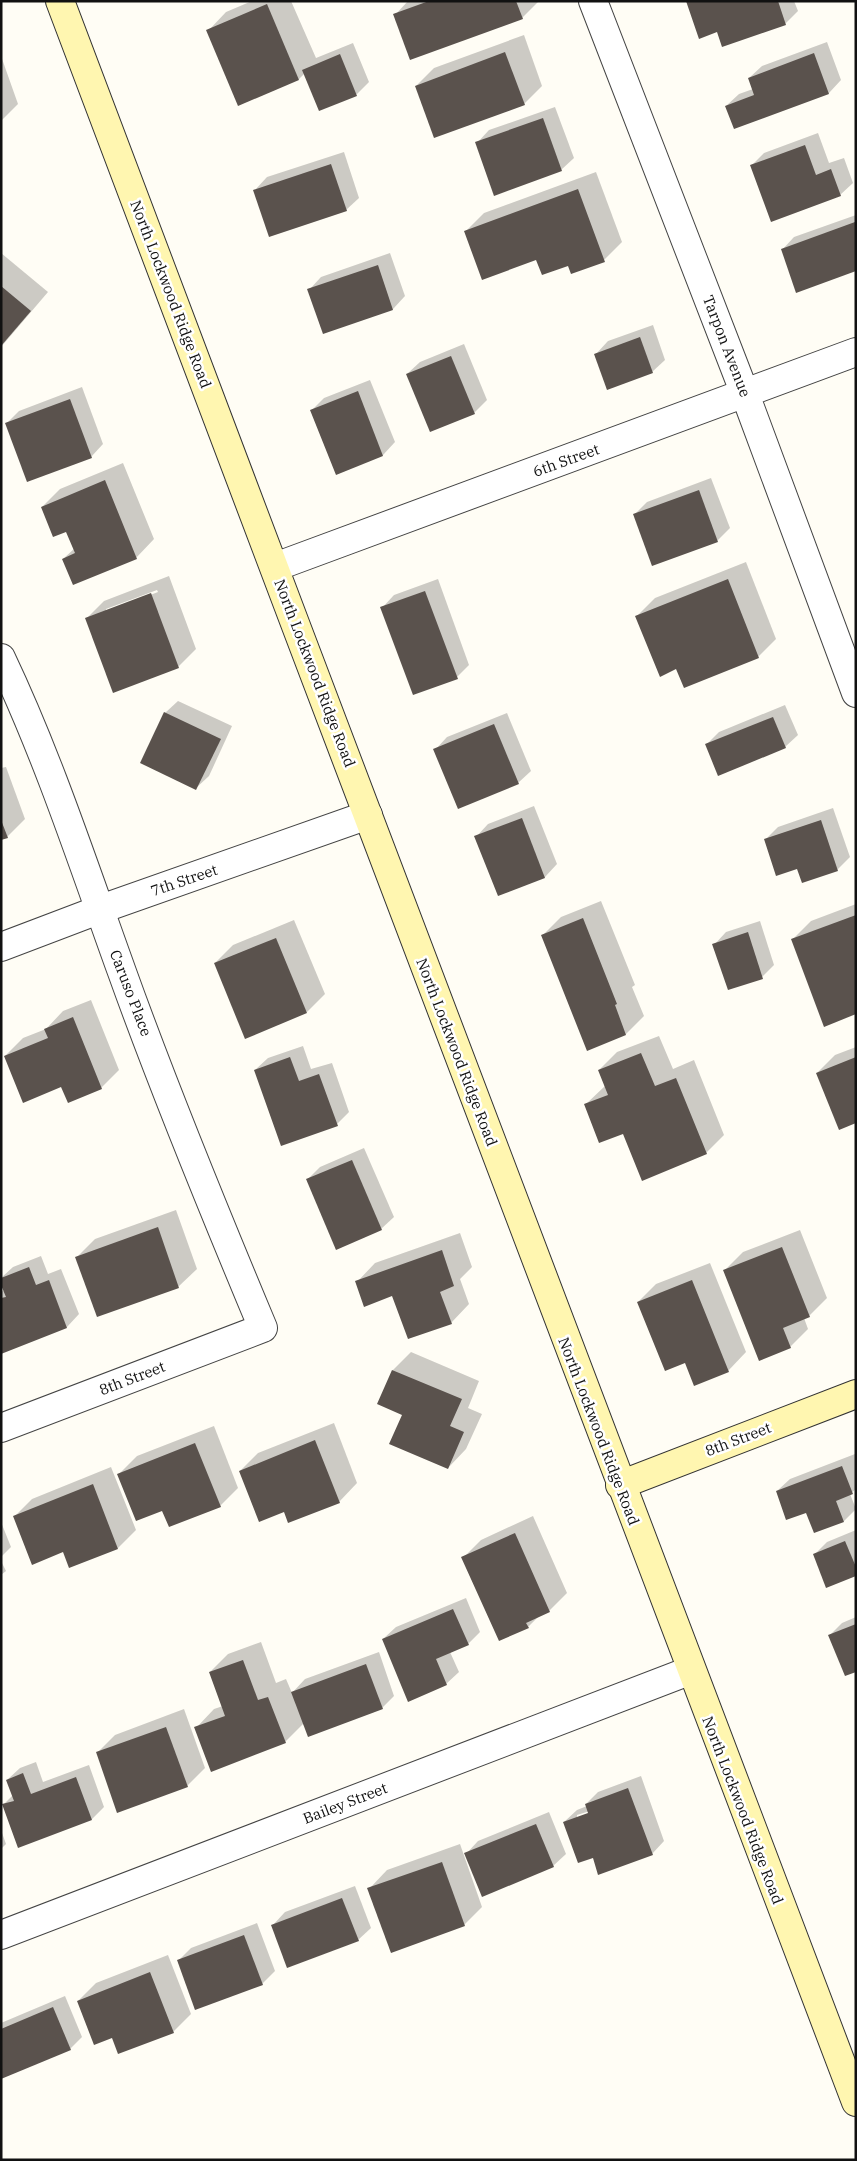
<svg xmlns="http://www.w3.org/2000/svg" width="857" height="2161" viewBox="0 0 857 2161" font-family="'IBM Plex Serif',serif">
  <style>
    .shadow { fill: #0003; fill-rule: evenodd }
    .building { fill: #5a524d }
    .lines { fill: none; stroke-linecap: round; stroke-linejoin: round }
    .street-casing { stroke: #444; stroke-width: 30 }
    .secondary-casing { stroke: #333; stroke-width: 30 }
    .street { stroke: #fff; stroke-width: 28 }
    .secondary { stroke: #fff6b0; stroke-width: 28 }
    .labels { text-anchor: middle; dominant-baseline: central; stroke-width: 5; stroke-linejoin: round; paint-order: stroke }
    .street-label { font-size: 15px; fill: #111; stroke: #fff }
  </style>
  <rect width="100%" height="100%" fill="#fffdf5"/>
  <g class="shadow">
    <path d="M252,1h39l25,57 37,-15 16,39 -12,12 -37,15 -15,-36 -6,6 -60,25 -31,-73 18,-19z"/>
    <path d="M408,1h131l-17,17 -127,-3z"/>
    <path d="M688,1h106l4,10 -13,13 -67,7z"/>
    <path d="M524,35l18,51 -18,18 -108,-18 18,-18z"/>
    <path d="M827,42l14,38 -12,13 -94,35 -9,-22 13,-12 14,-5 -4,-11 13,-12z"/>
    <path d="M1,56l17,48 -17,17z"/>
    <path d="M555,107l19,51 -13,12 -84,-27 12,-13z"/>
    <path d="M818,133l11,30 15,-5 9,25 -13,12 -88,-30 12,-12z"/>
    <path d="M344,152l15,46 -13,12 -91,-20 12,-13z"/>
    <path d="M596,172l26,70 -18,18 -36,4 -31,-6 -71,-27 18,-18z"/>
    <path d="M856,215v55l-74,-20 12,-13z"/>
    <path d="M1,253l47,39 -47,55z"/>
    <path d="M390,253l15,43 -12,13 -69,23 -15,-42 12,-13z"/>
    <path d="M653,325l12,35 -13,12 -56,-18 12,-13z"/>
    <path d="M464,344l23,56 -13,13 -67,-39 13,-12z"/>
    <path d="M370,380l25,62 -12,13 -47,18 -25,-62 13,-13z"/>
    <path d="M82,387l21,57 -12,13 -85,-33 13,-13z"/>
    <path d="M123,463l31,76 -18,19 -73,1 12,-11 -8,-18 -25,-23 18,-18z"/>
    <path d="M711,478l19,50 -13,13 -82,-27 12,-12z"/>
    <path d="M746,562l30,77 -18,18 -81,11 -40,-52 18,-18z"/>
    <path d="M169,576l27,73 -18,18 -92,-48 18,-18zM157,590l1,2 -52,20v-3z"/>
    <path d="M438,579l31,86 -12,12 -75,-69 12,-13z"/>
    <path d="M178,701l54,25 -23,50 -13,12 -31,-75z"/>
    <path d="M785,705l13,30 -13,12 -79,-2 13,-13z"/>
    <path d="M507,713l24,58 -13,12 -83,-33 12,-13z"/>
    <path d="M6,767l19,52 -18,18 -6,2v-71z"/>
    <path d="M534,806l23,58 -12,13 -46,18 -23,-58 12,-13z"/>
    <path d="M833,808l17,49 -13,13 -39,-3 -32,-28 12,-12z"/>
    <path d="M601,901l34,84 -3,2 12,29 -18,18 -39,15 -44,-114 18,-18z"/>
    <path d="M856,904v109l-63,-74 18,-18z"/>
    <path d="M294,920l31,74 -18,18 -92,-49 18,-18z"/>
    <path d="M760,921l14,44 -12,12 -48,-32 12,-13z"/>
    <path d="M91,1000l28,70 -18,18 -39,-3 -57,-29 18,-18 23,-9 17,-18z"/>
    <path d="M659,1036l14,33 21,-9 30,75 -18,18 -83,-21 -38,-27 20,-19 -6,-16 18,-18z"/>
    <path d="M303,1046l8,23 21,-6 17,49 -12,12 -82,-54 13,-12z"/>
    <path d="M856,1047v75l-39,-49 18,-18z"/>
    <path d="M364,1148l30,69 -13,12 -74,-49 13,-13z"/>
    <path d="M176,1210l21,59 -19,18 -101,-30 18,-18z"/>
    <path d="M800,1230l27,68 -18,18 -5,2 4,11 -18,18 -65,-77 18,-18z"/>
    <path d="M460,1233l12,34 -12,12 9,25 -18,19 -58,-28 -36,-13 18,-19z"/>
    <path d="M41,1256l7,18 13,-5 18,45 -12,13 -66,25v-60l4,-2 -4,-12 12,-11z"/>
    <path d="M710,1263l36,89 -18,19 -42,-9 -48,-60 18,-18z"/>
    <path d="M411,1352l68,29 -11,27 14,6 -16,35 -18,19 -45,-54 -10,-44z"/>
    <path d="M334,1423l23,60 -18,19 -55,8 -44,-39 18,-18z"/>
    <path d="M214,1426l24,62 -18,18 -57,3 -44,-35 18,-18z"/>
    <path d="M855,1454l1,35 -6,5 6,15 -12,12 -38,-10 -29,-20 13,-12z"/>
    <path d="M111,1467l25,63 -18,18 -48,19 -6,-16 -50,-34 18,-18z"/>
    <path d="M533,1516l34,77 -18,18 -9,4 -12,12 -65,-69 18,-18z"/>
    <path d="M1,1522l10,25 -10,10z"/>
    <path d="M856,1530v45l-42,-20 13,-13z"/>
    <path d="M1,1561l5,10 -5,4z"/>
    <path d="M466,1598l14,34 -12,12 -18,8 9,20 -13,12 -63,-45 13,-12z"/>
    <path d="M856,1617v54l-26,-36 12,-12z"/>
    <path d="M261,1642l15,41 10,-4 6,14 13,-14 74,-27 15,44 -12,12 -78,15 -19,19 -89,-14 18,-19 9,-3 -13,-34 18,-18z"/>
    <path d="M184,1709l21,59 -18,18 -90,-33 18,-18z"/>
    <path d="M36,1762l7,20 46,-17 15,42 -12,12 -73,27 -16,-41 10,-10 -6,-15 13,-12z"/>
    <path d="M641,1776l23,65 -12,13 -59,3 -29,-35 13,-12 10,-4 -1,-2 12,-12zM593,1810l1,2 -17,6v-3z"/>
    <path d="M549,1812l17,42 -13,12 -87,-12 12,-13z"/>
    <path d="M1,1830l5,14 -5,5z"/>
    <path d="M460,1844l22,63 -18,18 -95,-36 18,-19z"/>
    <path d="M355,1886l16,42 -13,12 -85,-15 12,-13z"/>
    <path d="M257,1923l18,48 -13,13 -84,-23 13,-13z"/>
    <path d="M168,1955l23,59 -18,18 -60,4 -35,-35 18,-18z"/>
    <path d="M65,1996l17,41 -12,12 -69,29v-55z"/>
  </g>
  <g class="building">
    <path d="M429,1h87l7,18 -113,41 -17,-46z"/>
    <path d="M686,1h92l8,24 -64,22 -5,-15 -18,7z"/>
    <path d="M267,4l32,76 -61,26 -32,-76z"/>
    <path d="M505,52l20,53 -91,33 -19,-52z"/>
    <path d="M814,53l15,41 -95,35 -9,-23 29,-11 -6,-17z"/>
    <path d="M340,54l17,42 -38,15 -17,-41z"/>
    <path d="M543,118l19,53 -68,25 -19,-54z"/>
    <path d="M805,145l11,30 15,-6 10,27 -70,26 -21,-57z"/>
    <path d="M331,164l16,47 -78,26 -16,-47z"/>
    <path d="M578,189l27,73 -34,12 -3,-8 -26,9 -6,-15 -54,20 -18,-49z"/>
    <path d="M855,222l1,49 -60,22 -15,-44z"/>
    <path d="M378,265l15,45 -70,24 -16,-45z"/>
    <path d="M1,286l30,25 -30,35z"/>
    <path d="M640,337l13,36 -46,17 -13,-36z"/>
    <path d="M451,356l24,58 -45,18 -24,-58z"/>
    <path d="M358,391l25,65 -47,19 -26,-65z"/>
    <path d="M70,399l22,59 -65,24 -22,-59z"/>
    <path d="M105,480l32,79 -64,26 -11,-26 13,-6 -9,-21 -13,5 -12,-30z"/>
    <path d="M699,490l19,52 -66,24 -19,-52z"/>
    <path d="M728,579l31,79 -75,30 -8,-19 -16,8 -25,-61z"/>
    <path d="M425,591l33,88 -45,16 -33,-88z"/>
    <path d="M151,593l28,75 -66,25 -28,-75z"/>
    <path d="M164,712l57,27 -25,51 -56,-27z"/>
    <path d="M773,717l13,31 -68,28 -13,-32z"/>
    <path d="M494,724l25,60 -61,25 -25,-60z"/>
    <path d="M522,818l23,60 -47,18 -24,-60z"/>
    <path d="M1,820l7,18 -7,2z"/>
    <path d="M821,820l17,51 -36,12 -5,-14 -21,7 -12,-37z"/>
    <path d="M856,915v99l-32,13 -33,-88z"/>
    <path d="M583,918l34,86 -2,1 11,30 -39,16 -46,-116z"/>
    <path d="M748,932l15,47 -35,11 -16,-46z"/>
    <path d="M276,938l31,75 -62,26 -31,-76z"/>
    <path d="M73,1017l29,72 -34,14 -7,-16 -38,16 -19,-47 44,-18 -4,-9z"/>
    <path d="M641,1053l14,33 21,-8 31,76 -65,27 -19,-47 -24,9 -15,-39 24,-9 -10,-25z"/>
    <path d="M290,1057l9,24 20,-7 19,52 -57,20 -27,-76z"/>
    <path d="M856,1057v66l-17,7 -23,-57z"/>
    <path d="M352,1160l30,70 -46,20 -30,-71z"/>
    <path d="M158,1227l21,61 -82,29 -22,-60z"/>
    <path d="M782,1247l28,70 -27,11 8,20 -32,13 -36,-91z"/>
    <path d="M442,1250l12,36 -14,6 12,32 -44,15 -16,-43 -28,11 -9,-26z"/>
    <path d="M29,1267l7,18 13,-5 18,48 -66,26v-56l5,-1 -5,-12v-7z"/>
    <path d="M692,1280l37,92 -35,14 -9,-23 -20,8 -28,-69z"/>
    <path d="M392,1370l70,29 -12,27 14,6 -16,37 -59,-25 13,-29 -25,-11z"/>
    <path d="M315,1440l25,63 -52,20 -4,-11 -25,10 -20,-51z"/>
    <path d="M195,1443l26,64 -52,20 -7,-16 -26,10 -19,-47z"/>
    <path d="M842,1466l11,28 -17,7 8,21 -30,11 -8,-20 -20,7 -10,-29z"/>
    <path d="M93,1484l25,65 -49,19 -6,-16 -31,13 -19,-49z"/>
    <path d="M515,1533l35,79 -24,11 3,5 -30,13 -38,-84z"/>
    <path d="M845,1541l11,26v9l-30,12 -13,-34z"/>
    <path d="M453,1609l16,36 -33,14 11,26 -39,17 -26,-63z"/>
    <path d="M856,1624v48l-11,4 -17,-41z"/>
    <path d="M243,1660l15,40 10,-3 18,46 -75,29 -17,-45 31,-11 -16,-44z"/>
    <path d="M366,1664l17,45 -75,28 -17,-45z"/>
    <path d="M166,1727l22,60 -71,26 -21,-61z"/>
    <path d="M23,1773l8,21 45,-17 16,43 -74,28 -16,-44 12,-3 -8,-21z"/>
    <path d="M628,1788l25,67 -55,20 -5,-17 -15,5 -15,-41 25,-9 -3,-9z"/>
    <path d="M536,1824l18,43 -72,30 -18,-44z"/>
    <path d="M442,1862l23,64 -74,27 -24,-65z"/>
    <path d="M342,1898l17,43 -72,27 -16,-43z"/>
    <path d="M244,1935l19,50 -68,25 -18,-50z"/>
    <path d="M150,1972l24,61 -56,21 -6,-16 -18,7 -17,-44z"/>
    <path d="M53,2007l18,43 -70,29v-50z"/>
  </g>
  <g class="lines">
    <g class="street-casing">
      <g id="street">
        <path d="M593,1l152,393 111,299"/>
        <path d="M275,567l581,-215"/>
        <path d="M1,658c48,101 83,209 121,314 43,120 92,239 141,356l-262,100"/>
        <path d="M1,947l100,-38 267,-94"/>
        <path d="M1,1935l688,-264"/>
      </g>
    </g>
    <g class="secondary-casing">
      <g id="secondary">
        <path d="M60,1c266,700 525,1402 796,2101"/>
        <path d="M620,1485l236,-91"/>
      </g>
    </g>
    <use href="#street" class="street"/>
    <use href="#secondary" class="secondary"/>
  </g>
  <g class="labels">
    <g class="street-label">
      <text transform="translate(171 294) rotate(69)">North Lockwood Ridge Road</text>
      <text transform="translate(727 346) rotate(69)">Tarpon Avenue</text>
      <text transform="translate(566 460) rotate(-20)">6th Street</text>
      <text transform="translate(315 673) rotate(69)">North Lockwood Ridge Road</text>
      <text transform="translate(184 880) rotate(-19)">7th Street</text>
      <text transform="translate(131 993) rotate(69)">Caruso Place</text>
      <text transform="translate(457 1052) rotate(69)">North Lockwood Ridge Road</text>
      <text transform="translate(132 1378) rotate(-21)">8th Street</text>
      <text transform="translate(599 1431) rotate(69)">North Lockwood Ridge Road</text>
      <text transform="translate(738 1439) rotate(-21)">8th Street</text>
      <text transform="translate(345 1803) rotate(-21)">Bailey Street</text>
      <text transform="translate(743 1810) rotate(69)">North Lockwood Ridge Road</text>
    </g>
  </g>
  <rect width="857" height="2161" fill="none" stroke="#111111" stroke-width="5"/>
</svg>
